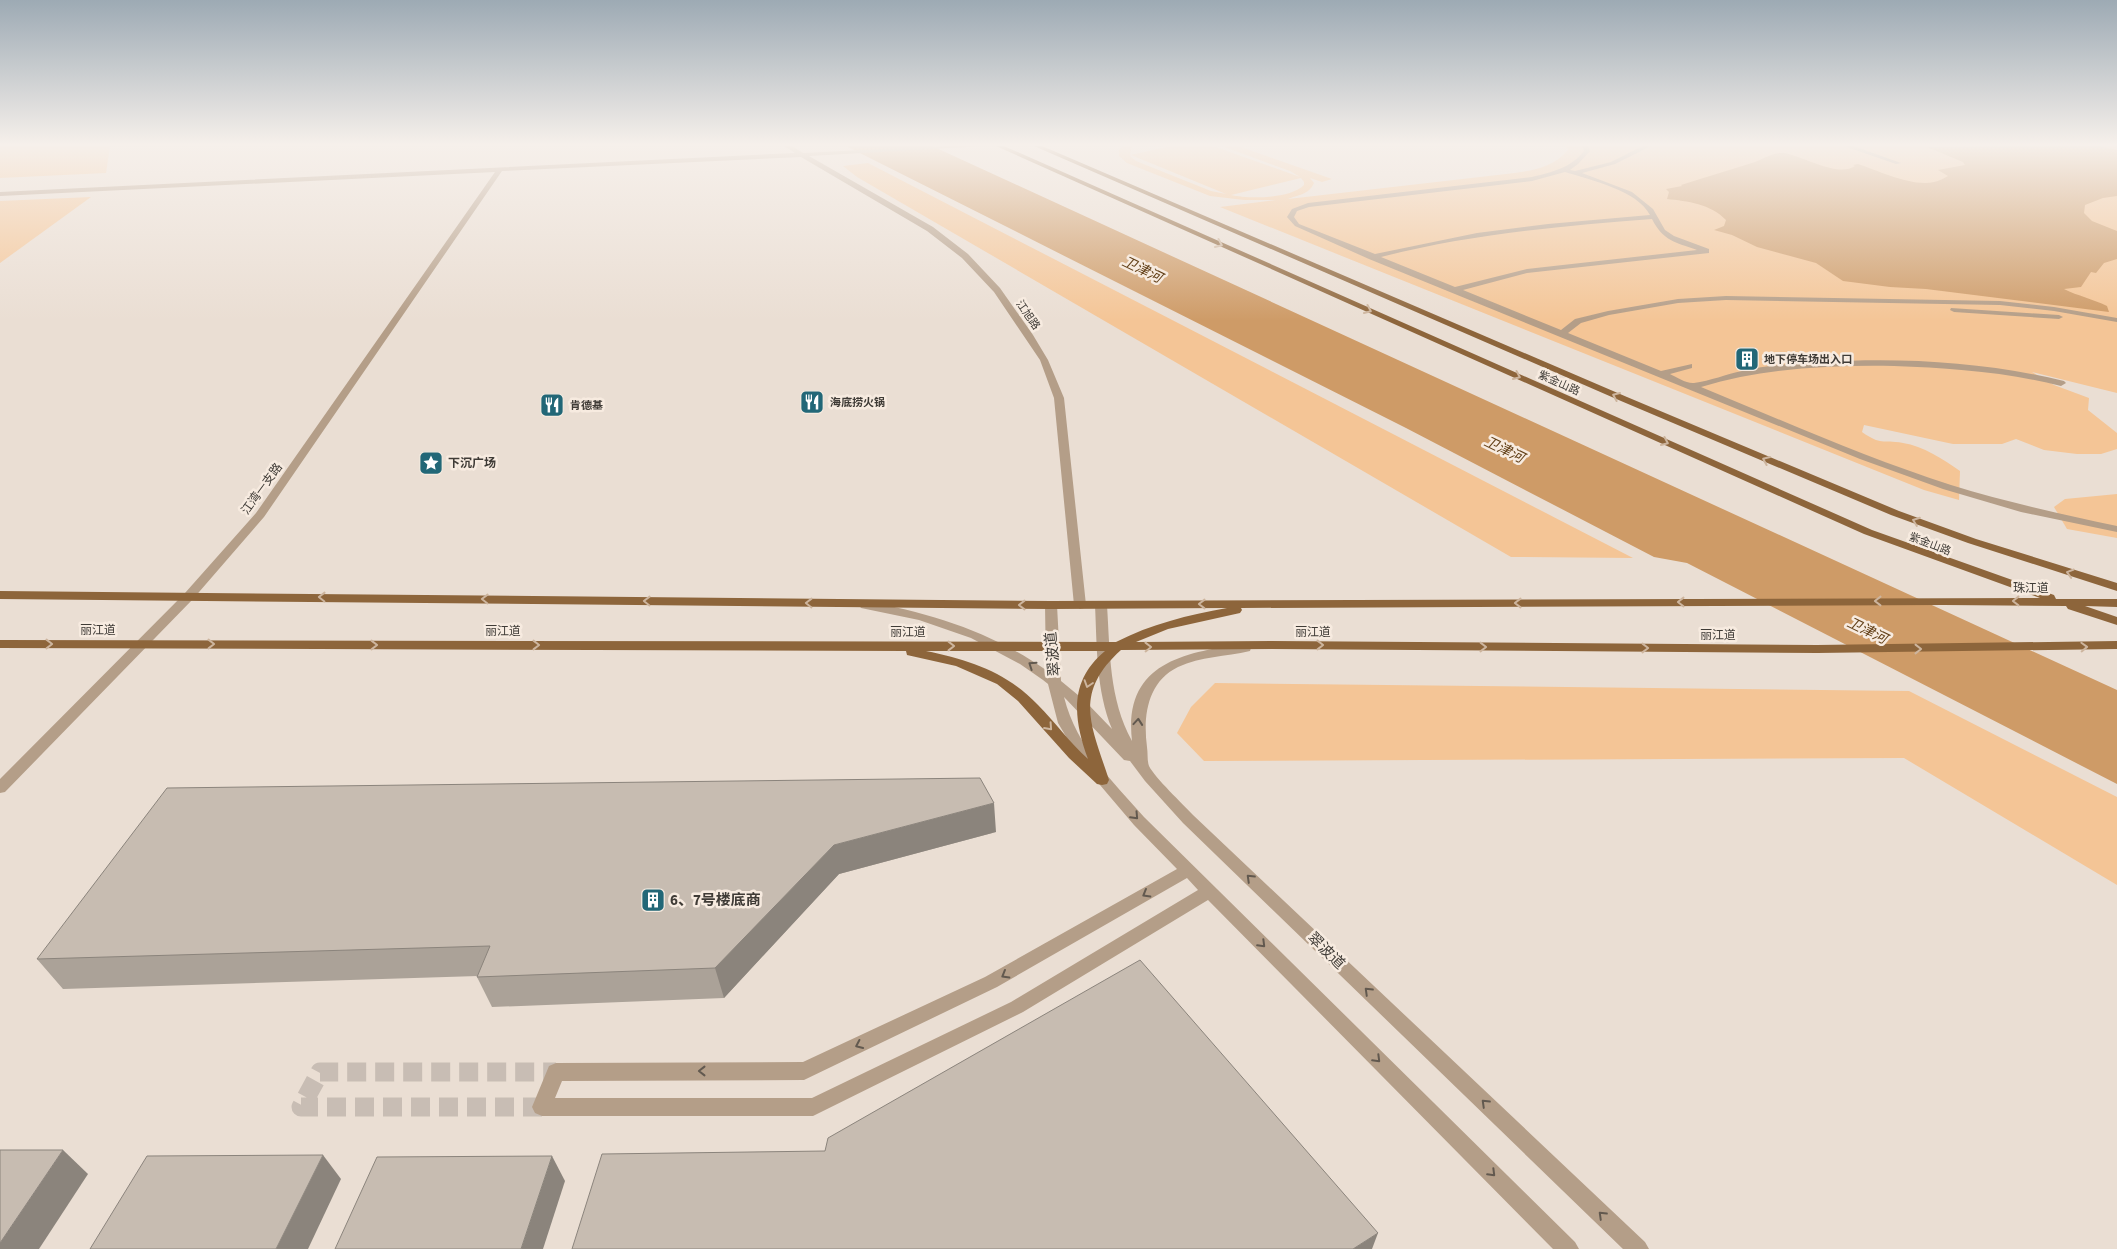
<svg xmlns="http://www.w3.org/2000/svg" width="2117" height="1249" viewBox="0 0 2117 1249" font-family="'Source Sans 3','Noto Sans SC',sans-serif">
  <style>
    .green { fill: #f4c596; fill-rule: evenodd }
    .water { fill: #ce9b67 }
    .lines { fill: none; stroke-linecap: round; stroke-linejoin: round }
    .minor-tunnel { stroke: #c8bdb4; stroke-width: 19; stroke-dasharray: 19 9; stroke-linecap: butt }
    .minor { fill: #b49e88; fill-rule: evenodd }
    .major { fill: #8d653b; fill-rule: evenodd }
    .wall { fill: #aba298 }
    .shaded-wall { fill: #8b847c }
    .building { fill: #c7bcb1; stroke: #8b847c }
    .oneway { stroke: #cdb59e }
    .oneway2 { stroke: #62594f }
    .labels { text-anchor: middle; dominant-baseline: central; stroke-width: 5; stroke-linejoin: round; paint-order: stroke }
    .far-street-label { font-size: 11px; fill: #3f3b36; stroke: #f7ebe0 }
    .far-poi-label { font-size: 11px; font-weight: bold; fill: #3f3b36; stroke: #f7ebe0; text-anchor: start }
    .poi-label { font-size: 12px; font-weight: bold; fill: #3f3b36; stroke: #f7ebe0; text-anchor: start }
    .street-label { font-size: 12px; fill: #3f3b36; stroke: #f7ebe0 }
    .water-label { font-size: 14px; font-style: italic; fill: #634018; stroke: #f7ebe0 }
    .near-street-label { font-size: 15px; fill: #3f3b36; stroke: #f7ebe0 }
    .near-poi-label { font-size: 15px; font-weight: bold; fill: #3f3b36; stroke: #f7ebe0; text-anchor: start }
  </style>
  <rect width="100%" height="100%" fill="#eaded3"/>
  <g class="green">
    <path d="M0,146h110l-4,27 -106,5z"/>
    <path d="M1123,146h12l-4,2 -1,7 42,-9h41l87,31 -10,-6 -68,-25h16l94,33 -10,3 -12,-4 4,5c-5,12 -17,12 -26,16l218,-25c23,-3 46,-5 62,-24l-2,-4h551v247l-85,-21 22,13 35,13 -1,12 29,23v16l-16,5h-24l-33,-4 -28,-11 -14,5h-49l-89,-19 -2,7c20,14 19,7 41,11 20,3 40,16 57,28l-1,29 -35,-10 -704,-283 56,-7h-32l-34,-4 -83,-33 -8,-7v-6zM1130,156l1,-1 95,39 -15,-3 -75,-30zM1301,178l3,4v3c-14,14 -55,14 -73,10z"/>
    <path d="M868,163l765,395 -122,-1 -654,-380 -14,-11z"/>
    <path d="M91,197l-91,66v-62z"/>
    <path d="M2117,494v44l-50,-9 -13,-22 11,-8z"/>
    <path d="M1215,683l694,8 208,106v88l-213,-127 -700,3 -27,-28 14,-26z"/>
  </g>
  <g class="water">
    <path d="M846,146h86l1185,544v94l-430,-221 -33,-6 -248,-129z"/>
    <path d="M2099,146l18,4v46l-14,2 -18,7 -1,8 8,8 25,10v28l-13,4 -8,10 -5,-1 -10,15 -17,2c14,7 29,10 43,17l2,6 -183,-23 -36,-2 -47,-6 -27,-18 -59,-16 -25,-12 -18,-5 10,-4 2,-6c-15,-16 -39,-19 -59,-21l2,-7 -3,-3 16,-3 -1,-1c24,-8 50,-15 74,-23 10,-4 19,-10 29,-9 19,3 54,25 71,13l-2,-1 5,-1c21,7 54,23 76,18 5,-1 10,-4 14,-6l-10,-6 27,-5 -2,-3 -36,-15z"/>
  </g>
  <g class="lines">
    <path class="minor-tunnel" d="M542,1107h-241l19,-35h236"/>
    <g class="minor">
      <path d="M784,146h8l11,7 140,-7h42l-176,10 124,71 35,27 32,34 33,47 15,25 16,38 22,207 -2,3 -4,1 -6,-4 -20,-207 -14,-38 -46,-68 -32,-34 -35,-27 -126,-74 -299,14 -238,346 -71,82 -188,193 -5,1v-14l185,-186 71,-80 239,-341 -495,24v-4l795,-39z"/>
      <path d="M1582,146h6l2,5 -12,13 -8,6 5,1 36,-9 32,-16h8l-36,18 -33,9 50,19 21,17 12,21 9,6 35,13v4l-182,20 -64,17 98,40 14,-11 33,-8 70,-12 48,-3 274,5 54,6 63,11v4l-63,-11 -54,-6 -274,-5 -48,3 -69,12 -28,8 -13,10 93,38 31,-7v4l-22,6c6,3 17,10 24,9 16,-2 33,-9 48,-12 26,-6 53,-8 80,-9 80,-5 164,0 242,19l2,2 -5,3c-55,-14 -111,-18 -167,-20 -65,-1 -130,2 -193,21 83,34 165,71 250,98 55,17 110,29 166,41v6l-96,-20 -78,-23 -83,-30 -491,-200 -74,-33 -8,-9 5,-8 16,-6 224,-26c20,-5 39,-9 52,-26zM1565,172c25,8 72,18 85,43l-102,9 -71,9 -102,21 -76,-30 -5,-7 3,-6 12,-4 223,-26zM1652,219c11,22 23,23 45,31l-170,19 -72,18 -74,-30c89,-23 180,-31 271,-38z"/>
      <path d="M1844,146h9l48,17 -5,1z"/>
      <path d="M1951,308l108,7 4,2 -4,2 -105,-7 -4,-2z"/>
      <path d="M865,601c66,12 126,31 181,69l-1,-65 2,-3h8l2,3 4,76 23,19 28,29c-16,-39 -15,-82 -17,-124l2,-3h8l2,3c3,47 2,94 25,136 -9,-78 52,-89 113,-97l5,1 1,3 -1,3c-25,6 -49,5 -72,16 -31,15 -35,50 -31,80 1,6 0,14 2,19 6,12 34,38 44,49l452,427 4,7h-26l-440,-426 -38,-42 -15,-20 -6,-1 -60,-63c12,49 48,84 80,120l431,425 4,7h-26l-345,-349 -185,112 -210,104h-271l-7,-3 -3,-6 17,-41 7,-3 247,-1 182,-85 192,-108 -43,-44 -51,-60 -25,-42 -10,-39 -5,-4 -23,-16 -49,-26 -52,-18 -58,-12 -2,-3 2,-3zM1187,878l11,12 -187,112 -199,96h-257l7,-17 242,-1 193,-93z"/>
    </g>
    <g class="major">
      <path d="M996,146h8l868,384 182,65 2,4h61v8l-32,-1 32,11v8l-49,-16 -2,-3 -122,-1 -703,3 1,2 -2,3 -72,16 -32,13 136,-1 545,4 300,-4v8l-300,4 -545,-4 -151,1c-49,44 -29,77 -12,130l-2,4 -5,1 -5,-1 -28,-26 -51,-57 -21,-17 -41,-18 -49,-11 -1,-4 -906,-3v-8l1116,2c35,-18 72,-27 111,-34l-176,1 -1051,-10v-8l1051,10 989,-3 -176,-64zM926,651h179c-36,30 -32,67 -17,108 -19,-17 -33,-37 -50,-54 -31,-33 -69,-45 -112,-54z"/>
      <path d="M1034,146h8l585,251 272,114 77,28 141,44v8l-149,-48 -77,-28 -270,-114z"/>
    </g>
  </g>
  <path class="wall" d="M996,832l-157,42 -115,124 -232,9 -15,-30 1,-1 -415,13 -26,-30z"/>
  <g class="shaded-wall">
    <path d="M994,803l2,29 -157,42 -115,124 -9,-30 119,-123z"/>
    <path d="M63,1150l25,24 -49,75h-39v-6z"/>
    <path d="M323,1155l18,24 -33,70h-32z"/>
    <path d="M552,1156l13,25 -22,68h-22z"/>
    <path d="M1378,1233l-6,16h-19z"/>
  </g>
  <g class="building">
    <path d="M980,778l14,25 -160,42 -119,123 -238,9 13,-31 -453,13 130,-171z"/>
    <path d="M1140,960l238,273 -25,16h-781l30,-95 223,-3 3,-13z"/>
    <path d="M0,1150h63l-63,93z"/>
    <path d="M323,1155l-47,94h-186l57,-93z"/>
    <path d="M552,1156l-31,93h-186l42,-92z"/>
  </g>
  <defs><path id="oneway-chevron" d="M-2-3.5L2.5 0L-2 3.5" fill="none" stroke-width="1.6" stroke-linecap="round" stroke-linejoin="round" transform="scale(1.25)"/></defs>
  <g class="oneway">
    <use href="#oneway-chevron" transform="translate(1219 244) rotate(24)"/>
    <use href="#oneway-chevron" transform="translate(1368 310) rotate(24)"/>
    <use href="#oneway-chevron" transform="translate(1517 376) rotate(24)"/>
    <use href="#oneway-chevron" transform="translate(1616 396) rotate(-157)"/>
    <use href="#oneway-chevron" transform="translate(1665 442) rotate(24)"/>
    <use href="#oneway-chevron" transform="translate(1766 460) rotate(-157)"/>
    <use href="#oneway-chevron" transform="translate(1916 521) rotate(-160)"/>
    <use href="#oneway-chevron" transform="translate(2070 573) rotate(-163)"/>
    <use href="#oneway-chevron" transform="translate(322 597) rotate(-179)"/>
    <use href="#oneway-chevron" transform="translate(485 599) rotate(-179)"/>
    <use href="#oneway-chevron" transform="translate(647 601) rotate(-179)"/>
    <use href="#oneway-chevron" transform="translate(1878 601) rotate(180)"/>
    <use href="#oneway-chevron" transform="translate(2016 601) rotate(-180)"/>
    <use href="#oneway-chevron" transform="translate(1681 602) rotate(180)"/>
    <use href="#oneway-chevron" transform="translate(809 603) rotate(-179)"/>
    <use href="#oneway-chevron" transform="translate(1518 603) rotate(180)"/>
    <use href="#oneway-chevron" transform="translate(1202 604) rotate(180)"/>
    <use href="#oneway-chevron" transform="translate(1022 605) rotate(-180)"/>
    <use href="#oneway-chevron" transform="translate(49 644)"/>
    <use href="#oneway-chevron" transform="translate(211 644)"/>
    <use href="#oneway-chevron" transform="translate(374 645)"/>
    <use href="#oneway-chevron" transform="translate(536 645)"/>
    <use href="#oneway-chevron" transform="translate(1320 645)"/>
    <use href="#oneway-chevron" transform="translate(951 646)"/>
    <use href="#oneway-chevron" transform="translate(1148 647) rotate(-1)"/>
    <use href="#oneway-chevron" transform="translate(1483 647)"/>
    <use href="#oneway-chevron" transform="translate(2084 647) rotate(-2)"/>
    <use href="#oneway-chevron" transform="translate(1645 648)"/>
    <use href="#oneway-chevron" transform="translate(1918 649)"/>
    <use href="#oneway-chevron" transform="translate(1088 684) rotate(108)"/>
    <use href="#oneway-chevron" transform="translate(1049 727) rotate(48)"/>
  </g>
  <g class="oneway2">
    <use href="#oneway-chevron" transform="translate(1032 665) rotate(-146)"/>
    <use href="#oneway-chevron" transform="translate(1138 722) rotate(-85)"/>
    <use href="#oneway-chevron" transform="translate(1135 816) rotate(47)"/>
    <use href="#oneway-chevron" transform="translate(1250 878) rotate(-136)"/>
    <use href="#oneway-chevron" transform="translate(1146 894) rotate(150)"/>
    <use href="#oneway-chevron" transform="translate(1262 944) rotate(45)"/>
    <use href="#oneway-chevron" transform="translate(1005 975) rotate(150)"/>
    <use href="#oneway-chevron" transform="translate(1368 991) rotate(-136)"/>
    <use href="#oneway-chevron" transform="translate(859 1045) rotate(155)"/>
    <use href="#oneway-chevron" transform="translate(1377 1059) rotate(45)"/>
    <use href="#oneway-chevron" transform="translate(702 1071) rotate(180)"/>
    <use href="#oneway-chevron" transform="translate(1485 1103) rotate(-136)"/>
    <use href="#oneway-chevron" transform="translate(1492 1173) rotate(45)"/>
    <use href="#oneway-chevron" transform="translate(1602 1215) rotate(-136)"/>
  </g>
  <linearGradient id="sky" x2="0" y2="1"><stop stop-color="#9daab4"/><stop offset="0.45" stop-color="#f6f0eb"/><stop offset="1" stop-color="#f6f0eb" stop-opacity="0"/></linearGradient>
  <rect width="2117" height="321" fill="url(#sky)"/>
  <defs>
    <g id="building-square" transform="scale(1.25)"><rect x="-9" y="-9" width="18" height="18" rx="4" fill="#226777" stroke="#f7ebe0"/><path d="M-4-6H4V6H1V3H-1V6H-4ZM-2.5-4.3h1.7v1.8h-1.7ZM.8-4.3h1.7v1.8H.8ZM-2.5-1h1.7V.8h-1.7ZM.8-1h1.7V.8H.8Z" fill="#fff"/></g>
    <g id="restaurant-square" transform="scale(1.25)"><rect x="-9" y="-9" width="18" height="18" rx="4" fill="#226777" stroke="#f7ebe0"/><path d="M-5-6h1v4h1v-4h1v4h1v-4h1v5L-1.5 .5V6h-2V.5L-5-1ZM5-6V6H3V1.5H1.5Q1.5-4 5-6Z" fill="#fff"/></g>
    <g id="sight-square" transform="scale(1.25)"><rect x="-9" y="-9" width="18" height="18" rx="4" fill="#226777" stroke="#f7ebe0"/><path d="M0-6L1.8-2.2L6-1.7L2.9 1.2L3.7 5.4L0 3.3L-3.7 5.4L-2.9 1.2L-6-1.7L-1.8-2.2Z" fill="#fff"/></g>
  </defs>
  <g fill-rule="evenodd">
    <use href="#building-square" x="1747" y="359"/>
    <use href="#restaurant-square" x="812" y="402"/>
    <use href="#restaurant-square" x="552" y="405"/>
    <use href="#sight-square" x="431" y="463"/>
    <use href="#building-square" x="653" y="900"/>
  </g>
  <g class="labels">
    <g class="far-street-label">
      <text transform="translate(1028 315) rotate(55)">江旭路</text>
      <text transform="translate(1559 383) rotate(24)">紫金山路</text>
      <text transform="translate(1930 544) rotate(21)">紫金山路</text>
    </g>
    <g class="far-poi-label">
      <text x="1764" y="359">地下停车场出入口</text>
      <text x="830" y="402">海底捞火锅</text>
      <text x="570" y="405">肯德基</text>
    </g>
    <g class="poi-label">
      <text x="448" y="463">下沉广场</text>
    </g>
    <g class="street-label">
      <text transform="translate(262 489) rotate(-54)">江湾一支路</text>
      <text x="2031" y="588">珠江道</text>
      <text x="98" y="630">丽江道</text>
      <text x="503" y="631">丽江道</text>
      <text x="908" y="632">丽江道</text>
      <text x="1313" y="632">丽江道</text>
      <text x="1718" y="635">丽江道</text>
    </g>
    <g class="water-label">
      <text transform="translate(1142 270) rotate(26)">卫津河</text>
      <text transform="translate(1504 450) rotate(26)">卫津河</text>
      <text transform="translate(1867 631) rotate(26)">卫津河</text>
    </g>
    <g class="near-street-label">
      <text transform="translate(1053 654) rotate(-95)">翠波道</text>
      <text transform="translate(1326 951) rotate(44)">翠波道</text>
    </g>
    <g class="near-poi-label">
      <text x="670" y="900">6、7号楼底商</text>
    </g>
  </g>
</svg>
